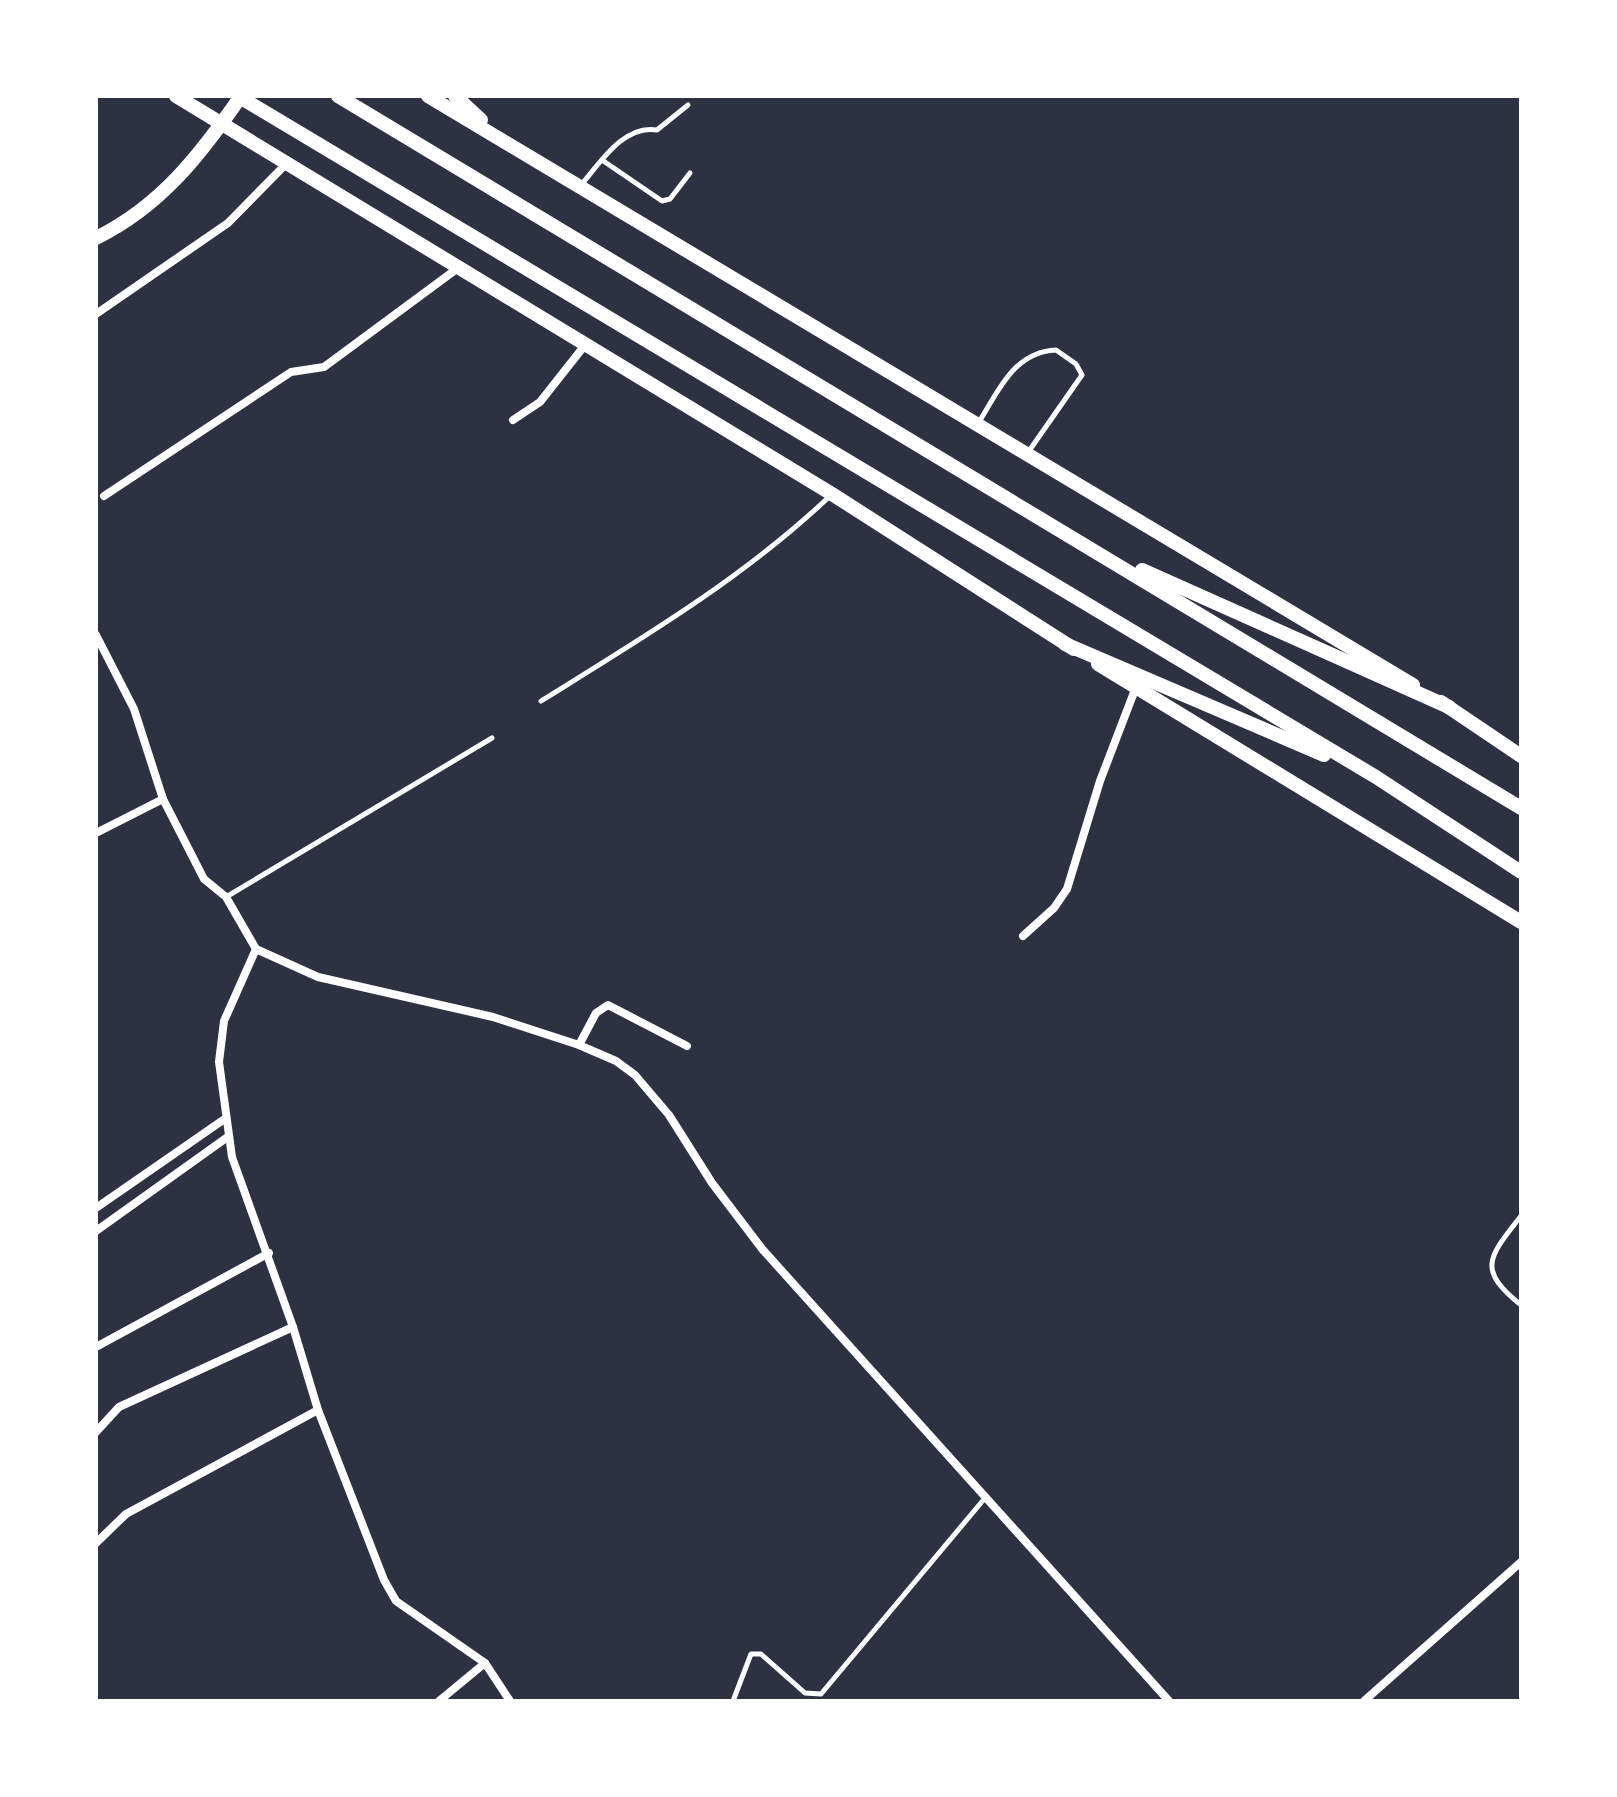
<svg xmlns="http://www.w3.org/2000/svg" width="1617" height="1797" viewBox="0 0 1617 1797" font-family="'DM Sans',sans-serif">
  <style>
    .lines { fill: none; stroke-linecap: round; stroke-linejoin: round }
    .service { stroke: #fff; stroke-width: 5 }
    .minor { stroke: #fff; stroke-width: 8 }
    .secondary { stroke: #fff; stroke-width: 14 }
    .primary { stroke: #fff; stroke-width: 14 }
  </style>
  <rect width="100%" height="100%" fill="#2d3142"/>
  <g class="lines">
    <g class="service">
      <path d="M602,160l60,41 8,-2 20,-26"/>
      <path d="M581,185c19,-22 43,-61 76,-55l31,-25"/>
      <path d="M979,422c20,-32 35,-70 77,-72l20,14 6,11 -53,76"/>
      <path d="M541,701c100,-62 204,-124 290,-206"/>
      <path d="M226,897l266,-159"/>
      <path d="M1521,1216c-32,41 -45,53 0,89"/>
      <path d="M733,1701l18,-47h10l44,39 16,1 164,-196"/>
    </g>
    <g class="minor">
      <path d="M96,314l132,-91 59,-60"/>
      <path d="M513,420l27,-18 45,-57"/>
      <path d="M104,496l187,-124 33,-5 134,-99"/>
      <path d="M96,635l38,74 29,90 41,80 22,18 30,52 62,28 175,40 86,28 37,16 19,14 34,40 43,68 51,67 406,451"/>
      <path d="M96,833l67,-34"/>
      <path d="M1023,936l31,-28 13,-19 33,-108 36,-94"/>
      <path d="M579,1045l17,-32 12,-8 79,41"/>
      <path d="M96,1208l130,-90"/>
      <path d="M96,1231l133,-95"/>
      <path d="M293,1327l25,83 66,170 12,21 89,62 25,38"/>
      <path d="M96,1347l173,-94"/>
      <path d="M96,1432l23,-25 174,-80 -61,-170 -13,-95 5,-41 32,-72"/>
      <path d="M96,1543l30,-29 192,-104"/>
      <path d="M439,1701l46,-38"/>
      <path d="M1364,1701l157,-139"/>
    </g>
    <g class="secondary">
      <path d="M176,96l656,398 242,155"/>
      <path d="M428,96l985,589"/>
      <path d="M455,96l26,24"/>
      <path d="M96,238c65,-32 105,-84 145,-142"/>
      <path d="M1098,664l423,258"/>
      <path d="M1441,702l80,54"/>
    </g>
    <g class="primary">
      <path d="M238,96l1138,681 145,95"/>
      <path d="M338,96l1183,712"/>
      <path d="M1142,570l307,137"/>
      <path d="M1065,644l259,111"/>
    </g>
  </g>
  <rect width="1617" height="1797" fill="none" stroke="#ffffff" stroke-width="196"/>
</svg>
